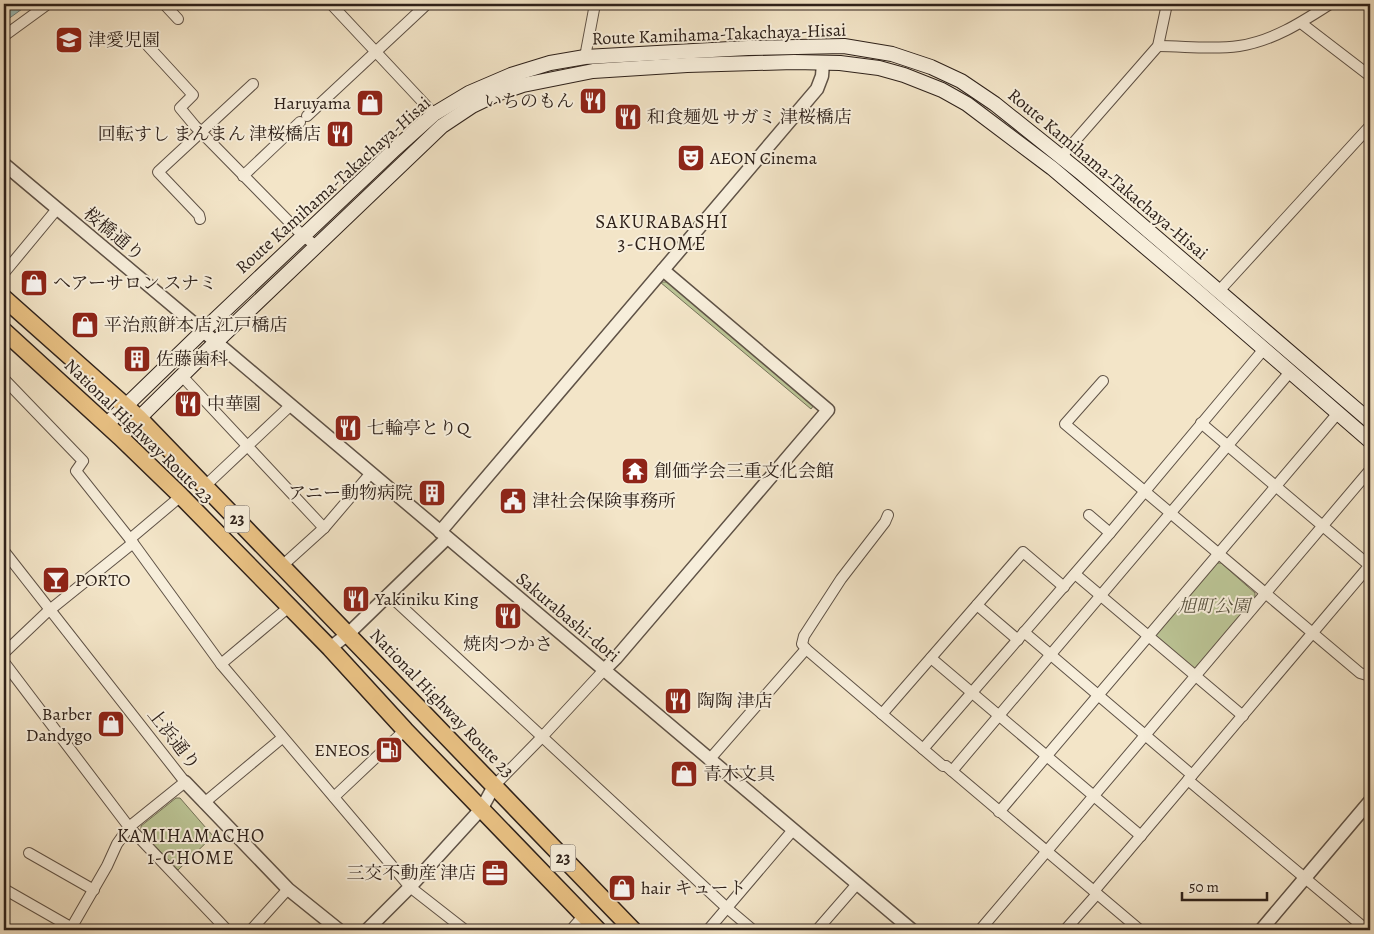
<svg xmlns="http://www.w3.org/2000/svg" width="1374" height="934" viewBox="0 0 1374 934" font-family="Alegreya,'Noto Serif JP',serif">
  <style>
    .green { fill: #bbc495; stroke: #747258 }
    .water { fill: #9cbeba; stroke: #707f7a }
    .lines { fill: none; stroke-linecap: round; stroke-linejoin: round }
    .minor-casing { stroke: #5f5246; stroke-width: 12 }
    .tertiary-casing { stroke: #5f5246; stroke-width: 15 }
    .secondary-casing { stroke: #2e211a; stroke-width: 16 }
    .trunk-casing { stroke: #2e211a; stroke-width: 19 }
    .minor { stroke: #f7eedb; stroke-width: 10 }
    .tertiary { stroke: #f7eedb; stroke-width: 12 }
    .secondary { stroke: #f7eedb; stroke-width: 14 }
    .trunk { stroke: #eac284; stroke-width: 16 }
    .labels { text-anchor: middle; dominant-baseline: central; stroke-width: 4; stroke-linejoin: round; paint-order: stroke }
    .shield { fill: #f7eedb; stroke: #6a5e54; stroke-width: 1 }
    .shield-label { font-size: 16px; font-weight: bold; fill: #2e211a }
    .street-label { font-size: 18px; fill: #2e211a; stroke: #f7eedb }
    .poi-label { font-size: 18px; fill: #2e211a; stroke: #f7eedb; text-anchor: start }
    .park-label { font-size: 18px; font-style: italic; fill: #58523f; stroke: #f7eedb }
    .neighbourhood-label { font-size: 19px; letter-spacing: 1px; fill: #2e211a; stroke: #f7eedb }
  </style>
  <rect width="100%" height="100%" fill="#f3e5c8"/>
  <filter id="stains"><feTurbulence type="fractalNoise" baseFrequency=".004" numOctaves="4"/><feColorMatrix values="0 0 0 0 .2 0 0 0 0 .09 0 0 0 0 .02 0 0 0 .5 -.17"/></filter>
  <radialGradient id="worn" r=".72"><stop offset=".6" stop-color="#630" stop-opacity="0"/><stop offset="1" stop-color="#630" stop-opacity=".3"/></radialGradient>
  <g class="green">
    <path d="M660,282h8l146,123 -3,4z"/>
    <path d="M1214,563h7l34,30v6l-60,71 -41,-35z"/>
    <path d="M176,798h4l33,38 -35,34 -37,-39v-5z"/>
  </g>
  <path class="water" d="M4,4h25l-25,18z"/>
  <g class="lines">
    <g class="minor-casing">
      <g id="minor">
        <path d="M164,4l14,15"/>
        <path d="M331,4l103,110"/>
        <path d="M1301,23l69,53"/>
        <path d="M4,36l44,-32"/>
        <path d="M148,46l45,49 -13,13 15,18 109,111 13,9"/>
        <path d="M1158,46c27,0 54,4 81,0 34,-5 63,-24 91,-42"/>
        <path d="M585,57l10,-53"/>
        <path d="M307,116l120,-112"/>
        <path d="M1061,157l97,-111 9,-42"/>
        <path d="M243,176l57,-54"/>
        <path d="M200,219l-1,-4 -41,-43 95,-88"/>
        <path d="M4,273l53,-64"/>
        <path d="M1219,291l151,-165"/>
        <path d="M181,375l143,153"/>
        <path d="M4,379l79,82 -7,10 54,68"/>
        <path d="M1103,381l-38,43 295,249 10,3"/>
        <path d="M1201,423l169,143"/>
        <path d="M205,486l86,-81"/>
        <path d="M888,515l-3,7 -44,57 -37,57 -2,8 4,5 137,117h3l194,164"/>
        <path d="M1089,515l21,18"/>
        <path d="M133,543l88,121 189,223 55,43"/>
        <path d="M4,551l181,231 -56,45 -12,17 -10,22 -37,64"/>
        <path d="M283,565l41,-37 47,-55"/>
        <path d="M1075,574l168,142"/>
        <path d="M388,594l339,314 26,22"/>
        <path d="M977,605l41,35"/>
        <path d="M1024,632l168,143"/>
        <path d="M4,653l42,-40 87,-70 -3,-4 51,-43"/>
        <path d="M931,658l210,178"/>
        <path d="M4,662l125,165 98,103"/>
        <path d="M221,664l68,-57"/>
        <path d="M882,714l141,-162 41,35"/>
        <path d="M923,749l187,-216 154,-184"/>
        <path d="M709,760l97,-111"/>
        <path d="M952,771l338,-399"/>
        <path d="M1188,780l179,150"/>
        <path d="M494,786l48,-49 62,-67"/>
        <path d="M334,797l71,-67"/>
        <path d="M204,803l78,-65"/>
        <path d="M999,812l339,-399"/>
        <path d="M29,853l65,37"/>
        <path d="M4,889l63,36 7,5"/>
        <path d="M1094,891l276,-326"/>
        <path d="M251,930l37,-41"/>
        <path d="M571,930l13,-15"/>
        <path d="M708,930l85,-100"/>
        <path d="M817,930l40,-46"/>
        <path d="M980,930l390,-460"/>
        <path d="M1065,930l32,-36"/>
      </g>
    </g>
    <g class="tertiary-casing">
      <g id="tertiary">
        <path d="M4,164l212,178 696,588"/>
        <path d="M440,532l377,-443 5,-13 1,-13"/>
        <path d="M330,648l18,-14 99,-96"/>
        <path d="M604,670l12,-12 212,-248 -165,-140"/>
        <path d="M185,782l103,107 51,41"/>
        <path d="M367,930l43,-43 72,-79 12,-22"/>
        <path d="M1261,930l109,-129"/>
      </g>
    </g>
    <g class="secondary-casing">
      <g id="secondary">
        <path d="M106,425l97,-94 193,-183 38,-34 35,-21 42,-18 39,-12 35,-6 163,-9 96,-2 48,8 39,13 30,14 34,23 85,68 290,249"/>
        <path d="M120,437l96,-95 226,-216 30,-20 25,-12 26,-9 70,-14 94,-6 107,-3 46,1 39,5 25,7 38,15 25,14 85,64 144,122 174,151"/>
      </g>
    </g>
    <g class="trunk-casing">
      <g id="trunk">
        <path d="M4,298l135,120 494,512"/>
        <path d="M4,331l116,106 61,59 149,152 75,82 193,200"/>
      </g>
    </g>
    <use href="#minor" class="minor"/>
    <use href="#tertiary" class="tertiary"/>
    <use href="#secondary" class="secondary"/>
    <use href="#trunk" class="trunk"/>
  </g>
  <defs>
    <g id="school-square" transform="scale(1.4375)"><rect x="-9" y="-9" width="18" height="18" rx="4" fill="#8f2418" stroke="#f7eedb"/><path d="M0-5L7-2L0 1L-7-2ZM-4 1L0 2.5L4 1V4Q0 6-4 4Z" fill="#fff"/></g>
    <g id="restaurant-square" transform="scale(1.4375)"><rect x="-9" y="-9" width="18" height="18" rx="4" fill="#8f2418" stroke="#f7eedb"/><path d="M-5-6h1v4h1v-4h1v4h1v-4h1v5L-1.5 .5V6h-2V.5L-5-1ZM5-6V6H3V1.5H1.5Q1.5-4 5-6Z" fill="#fff"/></g>
    <g id="shop-square" transform="scale(1.4375)"><rect x="-9" y="-9" width="18" height="18" rx="4" fill="#8f2418" stroke="#f7eedb"/><path d="M-5-2.5h2.3a2.7 3.5 0 0 1 5.4 0H5L5.5 6h-11ZM-1.5-2.5h3a1.5 2.3 0 0 0-3 0Z" fill="#fff"/></g>
    <g id="theatre-square" transform="scale(1.4375)"><rect x="-9" y="-9" width="18" height="18" rx="4" fill="#8f2418" stroke="#f7eedb"/><path d="M-5-5.5Q0-4 5-5.5V0Q5 5 0 6Q-5 5-5 0ZM-3.3-2.5H-1v1.5H-3.3ZM1-2.5H3.3v1.5H1ZM-2.8 1Q0 5.5 2.8 1Z" fill="#fff"/></g>
    <g id="building-square" transform="scale(1.4375)"><rect x="-9" y="-9" width="18" height="18" rx="4" fill="#8f2418" stroke="#f7eedb"/><path d="M-4-6H4V6H1V3H-1V6H-4ZM-2.5-4.3h1.7v1.8h-1.7ZM.8-4.3h1.7v1.8H.8ZM-2.5-1h1.7V.8h-1.7ZM.8-1h1.7V.8H.8Z" fill="#fff"/></g>
    <g id="temple-square" transform="scale(1.4375)"><rect x="-9" y="-9" width="18" height="18" rx="4" fill="#8f2418" stroke="#f7eedb"/><path d="M0-6L5-2H3V0L6.5 2.5H4V6H1.5V3h-3V6H-4V2.5H-6.5L-3 0V-2H-5Z" fill="#fff"/></g>
    <g id="civic-square" transform="scale(1.4375)"><rect x="-9" y="-9" width="18" height="18" rx="4" fill="#8f2418" stroke="#f7eedb"/><path d="M-.6-6.5H3V-4.5H.6V-3L4-1V1h2V6H-6V1h2V-1L-.6-3ZM-1.2 2.5V6h2.4V2.5Z" fill="#fff"/></g>
    <g id="bar-square" transform="scale(1.4375)"><rect x="-9" y="-9" width="18" height="18" rx="4" fill="#8f2418" stroke="#f7eedb"/><path d="M-6-5H6L.8 .8V4.5H3.5V6h-7V4.5H-.8V.8Z" fill="#fff"/></g>
    <g id="fuel-square" transform="scale(1.4375)"><rect x="-9" y="-9" width="18" height="18" rx="4" fill="#8f2418" stroke="#f7eedb"/><path d="M-5.5-6h7V0h2V4h1.3V-2.5L3-4.5l.8-.8L6-3V5H2.5V1h-1V6h-7ZM-4.2-4.7v3.2H.2V-4.7Z" fill="#fff"/></g>
    <g id="office-square" transform="scale(1.4375)"><rect x="-9" y="-9" width="18" height="18" rx="4" fill="#8f2418" stroke="#f7eedb"/><path d="M-6-3h4V-5.5h4V-3h4V5H-6ZM-1-4.5V-3h2v-1.5ZM-6 0V1H6V0Z" fill="#fff"/></g>
  </defs>
  <g fill-rule="evenodd">
    <use href="#school-square" x="69" y="40"/>
    <use href="#restaurant-square" x="593" y="101"/>
    <use href="#shop-square" x="370" y="103"/>
    <use href="#restaurant-square" x="628" y="117"/>
    <use href="#restaurant-square" x="340" y="134"/>
    <use href="#theatre-square" x="691" y="158"/>
    <use href="#shop-square" x="34" y="283"/>
    <use href="#shop-square" x="85" y="325"/>
    <use href="#building-square" x="137" y="359"/>
    <use href="#restaurant-square" x="188" y="404"/>
    <use href="#restaurant-square" x="348" y="428"/>
    <use href="#temple-square" x="635" y="471"/>
    <use href="#building-square" x="432" y="493"/>
    <use href="#civic-square" x="513" y="501"/>
    <use href="#bar-square" x="56" y="580"/>
    <use href="#restaurant-square" x="356" y="599"/>
    <use href="#restaurant-square" x="508" y="616"/>
    <use href="#restaurant-square" x="678" y="701"/>
    <use href="#shop-square" x="111" y="724"/>
    <use href="#fuel-square" x="389" y="750"/>
    <use href="#shop-square" x="684" y="774"/>
    <use href="#office-square" x="495" y="873"/>
    <use href="#shop-square" x="622" y="888"/>
  </g>
  <g class="labels">
    <g class="shield">
      <rect x="224.5" y="505.5" width="25" height="27" rx="4"/>
      <rect x="550.5" y="844.5" width="25" height="27" rx="4"/>
    </g>
    <g class="shield-label">
      <text x="237" y="519">23</text>
      <text x="563" y="858">23</text>
    </g>
    <g class="street-label">
      <text transform="translate(719 34) rotate(-2)">Route Kamihama-Takachaya-Hisai</text>
      <text transform="translate(1108 174) rotate(40)">Route Kamihama-Takachaya-Hisai</text>
      <text transform="translate(333 185) rotate(-42)">Route Kamihama-Takachaya-Hisai</text>
      <text transform="translate(114 234) rotate(40)">桜橋通り</text>
      <text transform="translate(139 431) rotate(44)">National Highway Route 23</text>
      <text transform="translate(568 617) rotate(40)">Sakurabashi-dori</text>
      <text transform="translate(442 703) rotate(46)">National Highway Route 23</text>
      <text transform="translate(174 739) rotate(52)">上浜通り</text>
    </g>
    <g class="poi-label">
      <text x="88" y="40">津愛児園</text>
      <text x="574" y="101" text-anchor="end">いちのもん</text>
      <text x="351" y="103" text-anchor="end">Haruyama</text>
      <text x="647" y="117">和食麺処 サガミ 津桜橋店</text>
      <text x="321" y="134" text-anchor="end">回転すし まんまん 津桜橋店</text>
      <text x="710" y="158">AEON Cinema</text>
      <text x="53" y="283">ヘアーサロン スナミ</text>
      <text x="104" y="325">平治煎餅本店 江戸橋店</text>
      <text x="156" y="359">佐藤歯科</text>
      <text x="207" y="404">中華園</text>
      <text x="367" y="428">七輪亭とりQ</text>
      <text x="654" y="471">創価学会三重文化会館</text>
      <text x="413" y="493" text-anchor="end">アニー動物病院</text>
      <text x="532" y="501">津社会保険事務所</text>
      <text x="75" y="580">PORTO</text>
      <text x="375" y="599">Yakiniku King</text>
      <text x="508" y="644" text-anchor="middle">焼肉つかさ</text>
      <text x="697" y="701">陶陶 津店</text>
      <text x="92" y="714" text-anchor="end">Barber<tspan x="92" dy="21">Dandygo</tspan></text>
      <text x="370" y="750" text-anchor="end">ENEOS</text>
      <text x="703" y="774">青木文具</text>
      <text x="476" y="873" text-anchor="end">三交不動産 津店</text>
      <text x="641" y="888">hair キュート</text>
    </g>
    <g class="park-label">
      <text x="1214" y="606">旭町公園</text>
    </g>
    <g class="neighbourhood-label">
      <text x="662" y="222">SAKURABASHI<tspan x="662" dy="22">3-CHOME</tspan></text>
      <text x="191" y="836">KAMIHAMACHO<tspan x="191" dy="22">1-CHOME</tspan></text>
    </g>
  </g>
  <rect width="1374" height="934" fill="none" stroke="#f3e5c8" stroke-width="20"/>
  <rect x="5" y="5" width="1364" height="924" fill="none" stroke="#2e211a" stroke-width="2.5"/>
  <rect x="10" y="10" width="1354" height="914" fill="none" stroke="#2e211a"/>
  <path d="M1182 892v8h85v-8" fill="none" stroke="#2e211a" stroke-width="2.5"/>
  <text x="1189" y="892" font-size="15" fill="#2e211a" stroke="#f7eedb" stroke-width="4" paint-order="stroke">50 m</text>
  <rect width="100%" height="100%" filter="url(#stains)"/>
  <rect width="100%" height="100%" fill="url(#worn)"/>
</svg>
